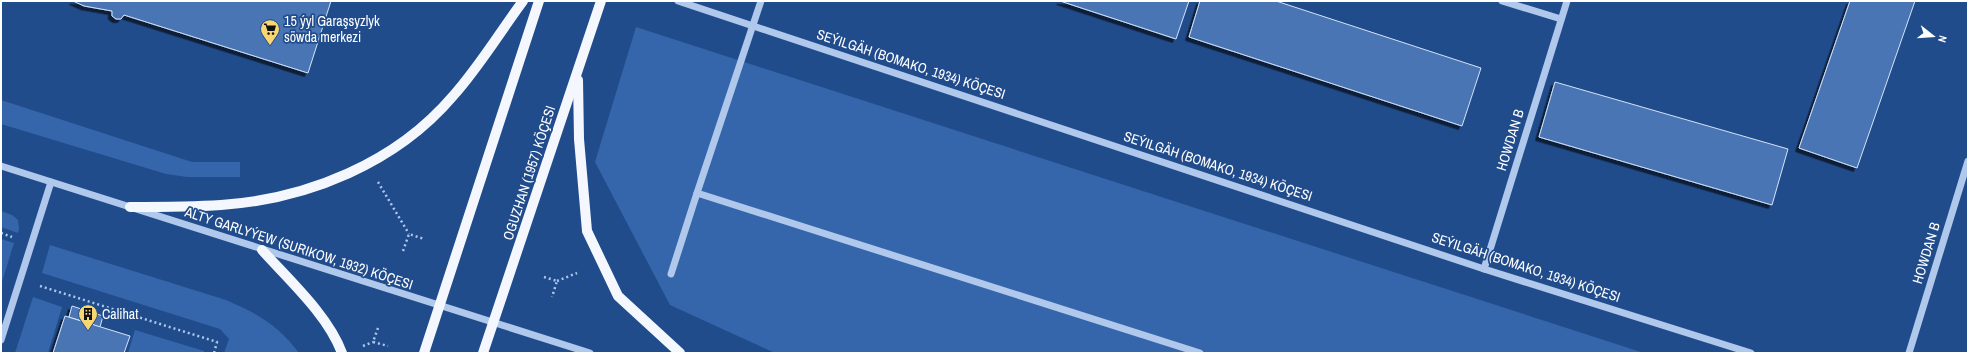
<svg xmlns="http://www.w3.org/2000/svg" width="1969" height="354" viewBox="0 0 1969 354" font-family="'Archivo Narrow',sans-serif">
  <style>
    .green { fill: #3565aa }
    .building { fill: #4a75b4; stroke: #d4e3f8; filter: url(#shadow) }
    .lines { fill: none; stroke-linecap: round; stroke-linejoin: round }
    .path { stroke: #afc8eb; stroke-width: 2.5; stroke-dasharray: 2 3; stroke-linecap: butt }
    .minor { stroke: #afc8eb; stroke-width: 7 }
    .major { stroke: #f4f8fe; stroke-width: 10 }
    .labels { text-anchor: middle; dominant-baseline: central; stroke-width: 3.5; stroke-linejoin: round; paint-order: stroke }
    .poi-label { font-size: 14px; fill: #fff; stroke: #214c8c; text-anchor: start }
    .street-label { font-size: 14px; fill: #fff; stroke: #214c8c }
  </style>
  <defs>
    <filter id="shadow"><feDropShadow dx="-3.5" dy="3.5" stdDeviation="0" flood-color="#0009"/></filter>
  </defs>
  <rect width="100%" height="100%" fill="#214c8c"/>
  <g class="green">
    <path d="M636,27l1008,326h-869l-105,-48 -75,-143z"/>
    <path d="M1,100l191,62h48v15h-53l-21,-3 -165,-50z"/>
    <path d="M1,211l11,4 6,5 1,9 -1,4 -17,-6z"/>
    <path d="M1,239l13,4 -13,42z"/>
    <path d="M50,245l176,55c32,14 52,25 73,53h-75l5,-14 -9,-10 -178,-56z"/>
    <path d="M33,297l29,10 -14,46h-33z"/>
    <path d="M135,330l69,21v2h-76z"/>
  </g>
  <g class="building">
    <path d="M73,1h258l-23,72 -184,-58 -3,4h-5l-4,-3v-5l-28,-5z"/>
    <path d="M1060,1h129l-13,38z"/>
    <path d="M1200,1h76l205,67 -19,58 -273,-89z"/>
    <path d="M1850,1h65l-58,167 -58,-20z"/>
    <path d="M1555,82l233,67 -16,56 -233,-68z"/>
    <path d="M72,306l31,10 -3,11 -31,-10z"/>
    <path d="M65,316l65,20 -6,17h-71z"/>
  </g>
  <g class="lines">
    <g class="path">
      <path d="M378,182l31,52"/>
      <path d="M1,233l11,4"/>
      <path d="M403,251l6,-17 15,5"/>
      <path d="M544,277l13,4 -5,16"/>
      <path d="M557,281l20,-8"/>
      <path d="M40,286l177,56 -3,11"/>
      <path d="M378,328l-5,14 15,4"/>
      <path d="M363,346l10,-4"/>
    </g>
    <g class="minor">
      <path d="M678,1l806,268 267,84"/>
      <path d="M761,1l-64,192 503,160"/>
      <path d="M1502,1l59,18"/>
      <path d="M1,166l589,187"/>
      <path d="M1484,269l83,-268"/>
      <path d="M671,274l26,-81"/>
      <path d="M1,340l50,-158"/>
      <path d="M1909,353l59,-192"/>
    </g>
    <g class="major">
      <path d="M578,80l1,59 8,92 31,65 62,57"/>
      <path d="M130,207c30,0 61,0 91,-2 87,-6 175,-42 232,-109 26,-29 47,-64 70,-95"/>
      <path d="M262,250c27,30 66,65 80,103"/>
      <path d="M424,353l115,-352"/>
      <path d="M483,353l118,-352"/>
    </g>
  </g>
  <defs>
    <g id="supermarket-pin" transform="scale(1)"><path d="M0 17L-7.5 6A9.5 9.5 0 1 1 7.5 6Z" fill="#f8d671" stroke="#214c8c"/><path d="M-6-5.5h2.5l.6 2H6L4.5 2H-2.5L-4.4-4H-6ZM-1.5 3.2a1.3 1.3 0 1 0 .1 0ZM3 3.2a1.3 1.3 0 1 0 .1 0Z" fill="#111"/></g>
    <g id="building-pin" transform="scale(1)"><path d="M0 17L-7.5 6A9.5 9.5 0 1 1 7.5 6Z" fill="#f8d671" stroke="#214c8c"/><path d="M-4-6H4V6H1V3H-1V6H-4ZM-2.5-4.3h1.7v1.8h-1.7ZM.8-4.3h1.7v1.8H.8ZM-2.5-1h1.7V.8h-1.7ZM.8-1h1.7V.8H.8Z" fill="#111"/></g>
  </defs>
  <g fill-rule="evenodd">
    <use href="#supermarket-pin" x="270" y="29"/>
    <use href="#building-pin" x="88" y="314"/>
  </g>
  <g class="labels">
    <g class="poi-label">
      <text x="284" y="21">15 ýyl Garaşsyzlyk<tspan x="284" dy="16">söwda merkezi</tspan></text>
      <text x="102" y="314">Calihat</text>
    </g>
    <g class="street-label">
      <text transform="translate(911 64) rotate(18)">SEÝILGÄH (BOMAKO, 1934) KÖÇESI</text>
      <text transform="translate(1510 140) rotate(-73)">HOWDAN B</text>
      <text transform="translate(1218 166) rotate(18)">SEÝILGÄH (BOMAKO, 1934) KÖÇESI</text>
      <text transform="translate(529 173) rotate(-72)">OGUZHAN (1957) KÖÇESI</text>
      <text transform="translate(299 248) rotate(18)">ALTY GARLYÝEW (SURIKOW, 1932) KÖÇESI</text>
      <text transform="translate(1926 253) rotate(-73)">HOWDAN B</text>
      <text transform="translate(1526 267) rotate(18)">SEÝILGÄH (BOMAKO, 1934) KÖÇESI</text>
    </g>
  </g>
  <rect width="1969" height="354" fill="none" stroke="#ffffff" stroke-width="4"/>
  <g transform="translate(1933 36) rotate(107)" stroke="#214c8c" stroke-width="3" paint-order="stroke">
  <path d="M0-3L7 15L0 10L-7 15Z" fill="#ffffff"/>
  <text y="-6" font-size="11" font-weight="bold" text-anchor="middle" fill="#ffffff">N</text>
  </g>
</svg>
